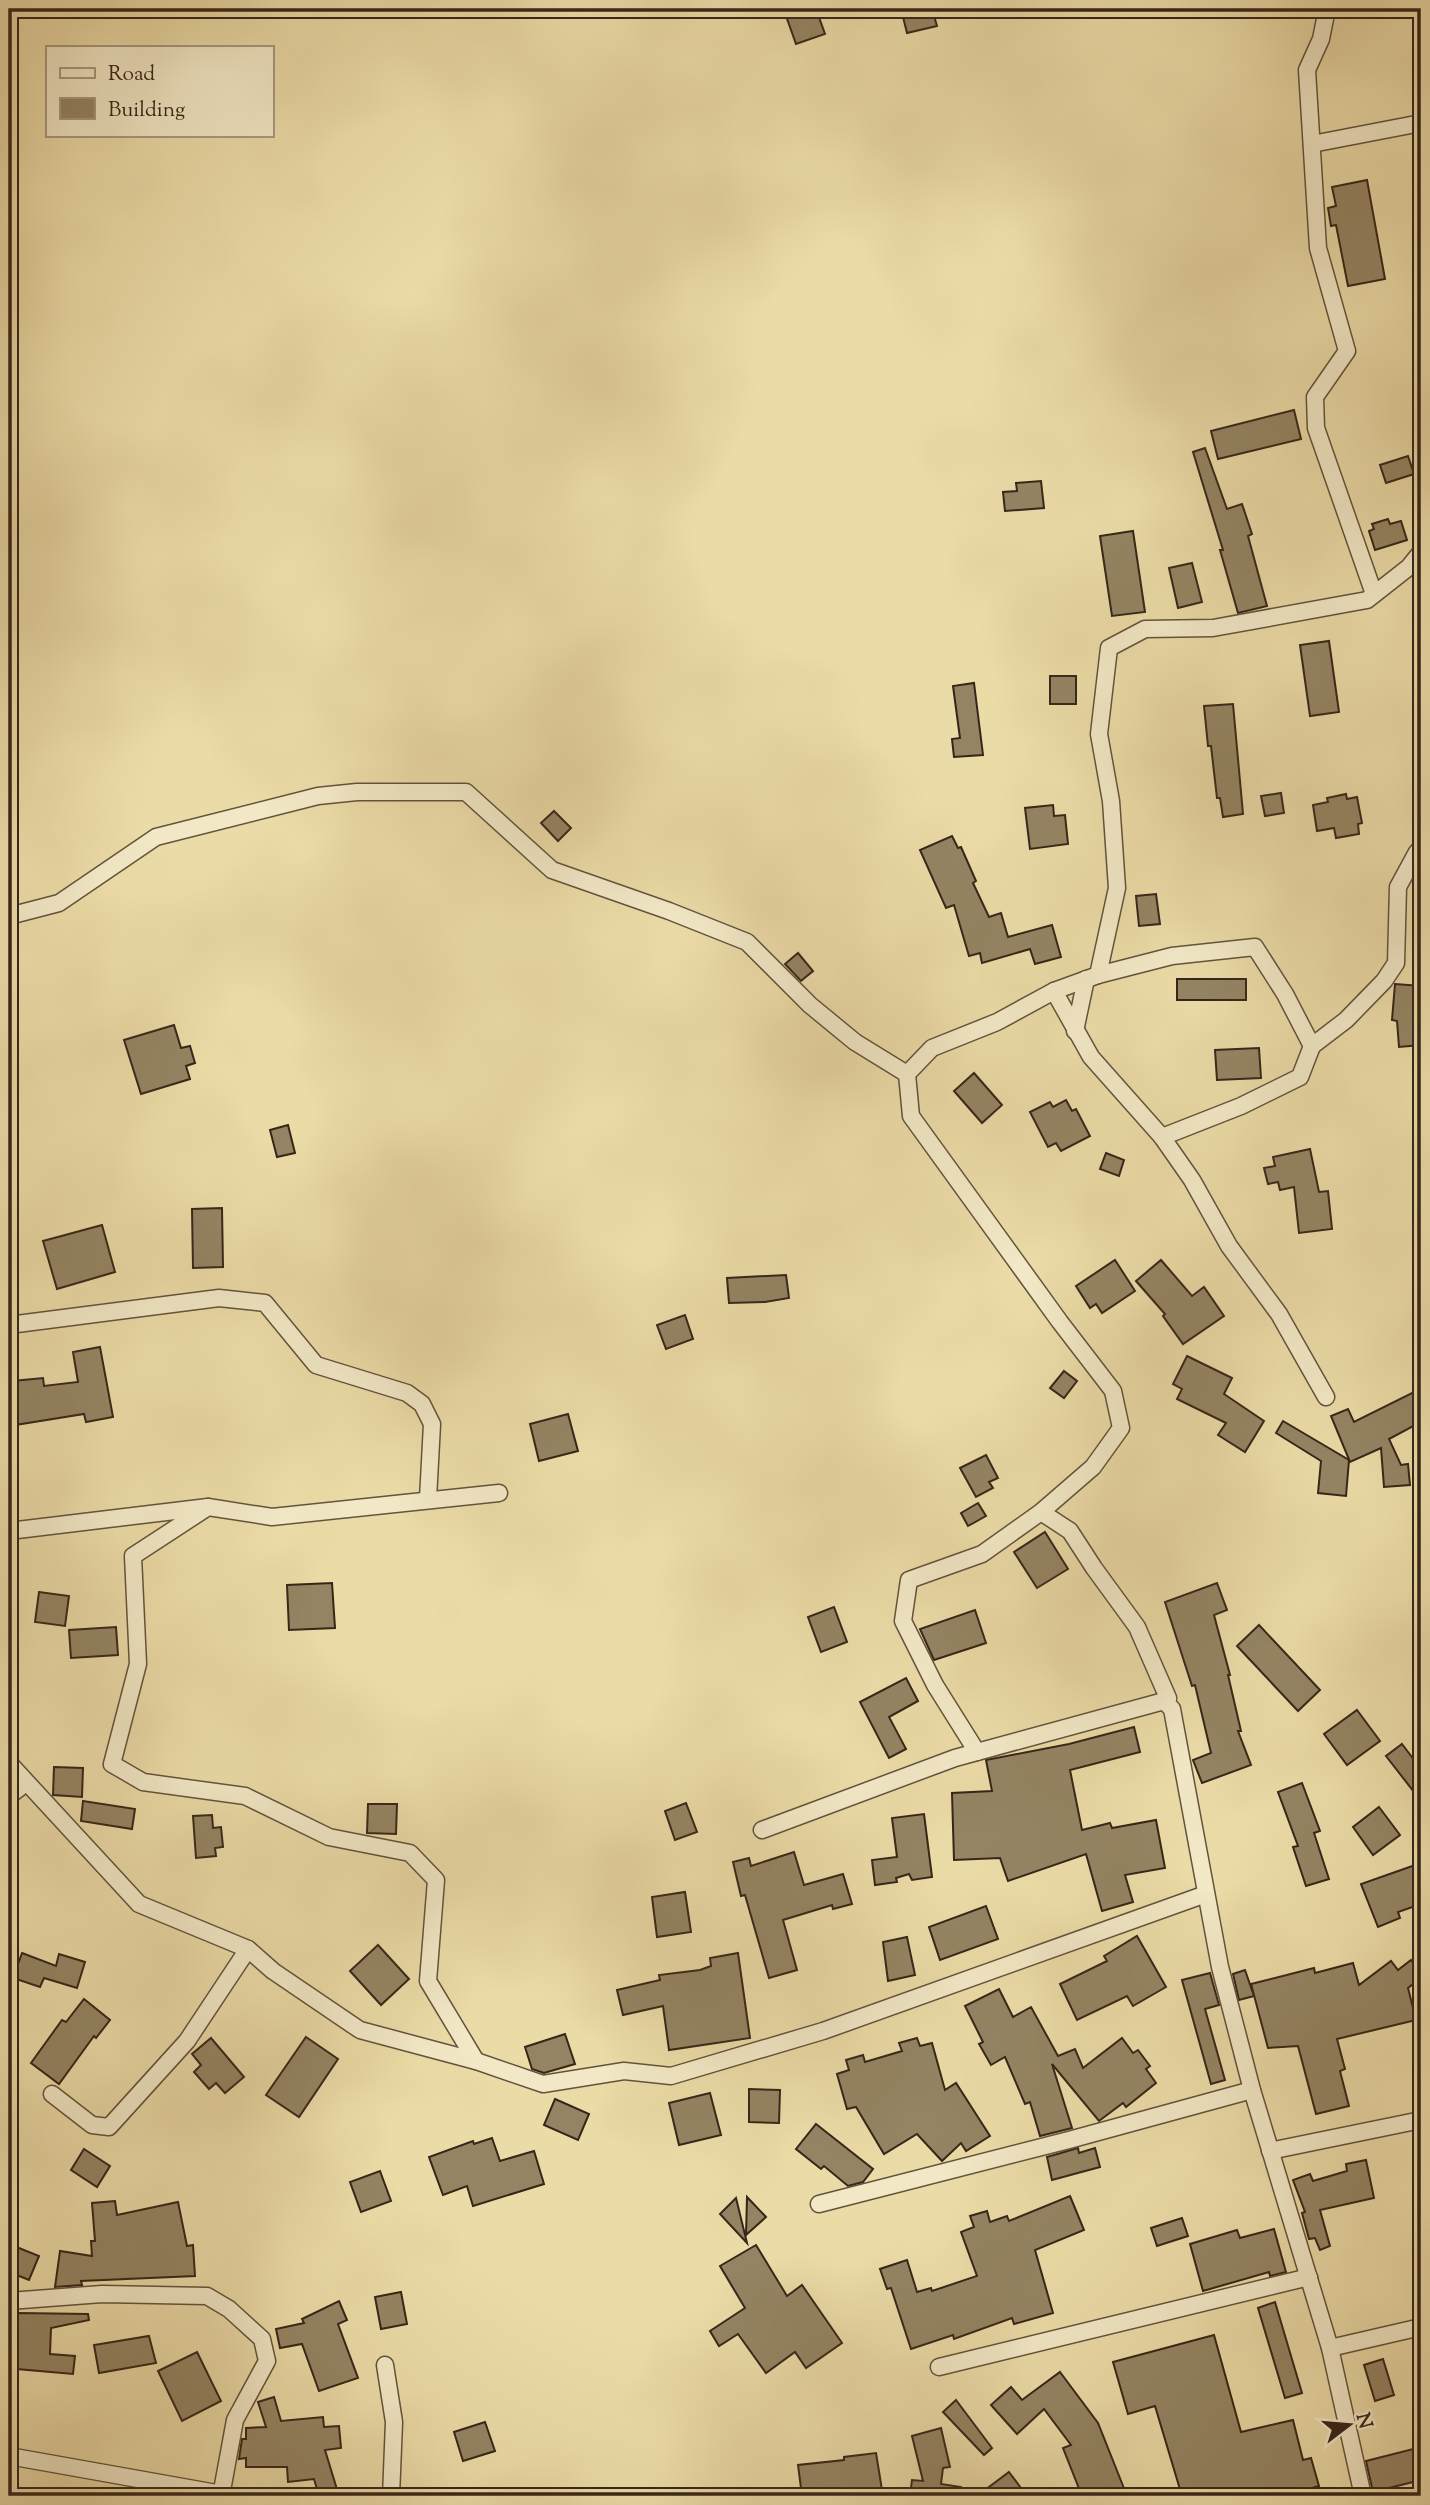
<svg xmlns="http://www.w3.org/2000/svg" width="1430" height="2505" viewBox="0 0 1430 2505" font-family="'Sorts Mill Goudy',serif">
  <style>
    .building { fill: #948463; stroke: #362619; stroke-width: 2 }
    .lines { fill: none; stroke-linecap: round; stroke-linejoin: round }
    .minor-casing { stroke: #63533c; stroke-width: 19 }
    .minor { stroke: #f2e8c6; stroke-width: 16 }
  </style>
  <rect width="100%" height="100%" fill="#ebdba7"/>
  <filter id="stains"><feTurbulence type="fractalNoise" baseFrequency=".00286" numOctaves="4"/><feColorMatrix values="0 0 0 0 .2 0 0 0 0 .09 0 0 0 0 .02 0 0 0 .5 -.17"/></filter>
  <radialGradient id="worn" r=".72"><stop offset=".6" stop-color="#630" stop-opacity="0"/><stop offset="1" stop-color="#630" stop-opacity=".3"/></radialGradient>
  <g class="building">
    <path d="M796,9h20l9,25 -29,10 -11,-31z"/>
    <path d="M901,9h31l5,17 -30,7z"/>
    <path d="M1367,180l18,99 -37,7 -12,-61 -5,1 -3,-18 8,-2 -4,-19z"/>
    <path d="M1294,410l7,29 -83,20 -7,-28z"/>
    <path d="M1205,448l22,61 15,-5 10,30 -4,2 19,70 -29,7 -18,-63h3l-30,-98z"/>
    <path d="M1408,456l6,18 -28,9 -6,-18z"/>
    <path d="M1041,481l3,27 -39,3 -2,-19 14,-1 -1,-8z"/>
    <path d="M1388,519l2,5 11,-3 6,19 -32,10 -6,-19 5,-2 -2,-5z"/>
    <path d="M1133,531l12,81 -33,4 -12,-80z"/>
    <path d="M1192,563l10,39 -24,6 -9,-40z"/>
    <path d="M1329,641l10,71 -29,4 -10,-71z"/>
    <rect x="1050" y="676" width="26" height="28"/>
    <path d="M974,683l9,72 -29,2 -2,-18 8,-1 -7,-52z"/>
    <path d="M1233,704l10,110 -20,3 -3,-19h-3l-6,-52h-3l-4,-40z"/>
    <path d="M1281,793l3,20 -19,3 -4,-20z"/>
    <path d="M1346,794l1,5 10,-2 5,26 -4,1 1,10 -23,4 -2,-10 -17,3 -4,-26 15,-3 -1,-4z"/>
    <path d="M1053,805l1,11 11,-1 3,29 -38,5 -5,-41z"/>
    <path d="M554,811l17,17 -13,13 -17,-18z"/>
    <path d="M952,836l6,12 3,-1 15,34 -3,2 16,34 12,-4 7,24 44,-12 9,32 -26,7 -5,-15 -48,14 -2,-10 -11,3 -15,-51 -8,3 -26,-58z"/>
    <path d="M1156,894l4,30 -21,2 -3,-30z"/>
    <path d="M798,953l15,18 -12,10 -16,-17z"/>
    <rect x="1177" y="979" width="69" height="21"/>
    <path d="M1395,984l26,2v59l-22,2 -2,-26 -5,-1z"/>
    <path d="M174,1025l7,23 9,-2 5,17 -9,3 4,13 -49,15 -17,-54z"/>
    <path d="M1259,1048l2,30 -44,2 -2,-30z"/>
    <path d="M974,1073l28,32 -20,18 -28,-32z"/>
    <path d="M1066,1100l6,11 4,-2 14,27 -29,15 -5,-8 -8,4 -18,-35 20,-10 3,5z"/>
    <path d="M288,1125l7,28 -18,4 -7,-27z"/>
    <path d="M1310,1149l9,43 9,-1 4,38 -33,4 -5,-46 -14,3 -2,-8 -10,2 -4,-16 11,-2 -2,-9z"/>
    <path d="M1106,1153l18,7 -5,16 -19,-7z"/>
    <path d="M222,1208l1,59 -30,1 -1,-59z"/>
    <path d="M102,1225l13,47 -58,17 -14,-48z"/>
    <path d="M1115,1260l20,31 -33,22 -6,-9 -6,4 -14,-22z"/>
    <path d="M1161,1260l31,36 12,-9 20,29 -41,28 -20,-28 2,-2 -29,-33z"/>
    <path d="M786,1275l3,23 -24,4 -36,1 -2,-25z"/>
    <path d="M685,1315l8,24 -27,10 -9,-24z"/>
    <path d="M100,1347l13,70 -27,5 -2,-8 -75,12v-36l5,-1 -1,-8 30,-3 1,8 34,-4 -5,-30z"/>
    <path d="M1187,1356l45,22 -8,16 40,27 -19,31 -27,-17 8,-12 -49,-24 5,-10 -9,-5z"/>
    <path d="M1064,1371l13,10 -13,17 -14,-10z"/>
    <path d="M1414,1392l7,14v16l-32,17 12,26 7,-1 2,21 -26,2 -3,-39 -31,14 -19,-46 17,-7 6,13z"/>
    <path d="M568,1414l10,37 -39,10 -9,-37z"/>
    <path d="M1283,1421l66,39 -3,36 -28,-3 3,-32 -45,-28z"/>
    <path d="M986,1455l12,23 -9,4 4,6 -17,9 -16,-29z"/>
    <path d="M978,1503l8,13 -18,10 -7,-13z"/>
    <path d="M1045,1532l23,37 -31,19 -23,-36z"/>
    <path d="M332,1583l3,45 -46,2 -2,-45z"/>
    <path d="M1217,1583l10,27 -13,5 16,60h-2l13,56h-3l13,34 -49,18 -9,-23 18,-7 -16,-68 -3,1 -27,-84z"/>
    <path d="M39,1592l30,4 -4,30 -30,-4z"/>
    <path d="M834,1607l13,35 -26,10 -13,-35z"/>
    <path d="M975,1610l11,33 -52,17 -14,-31z"/>
    <path d="M1259,1625l61,65 -22,21 -61,-65z"/>
    <path d="M116,1627l2,28 -47,3 -2,-28z"/>
    <path d="M906,1678l12,23 -29,16 17,32 -17,9 -29,-56z"/>
    <path d="M1357,1710l23,31 -33,24 -23,-31z"/>
    <path d="M1134,1727l6,25 -70,18 12,60 28,-7 2,5 44,-8 9,48 -40,7 8,27 -31,9 -16,-57 -78,27 -8,-23 -46,2 -2,-67 40,-2 -6,-31 83,-16z"/>
    <path d="M1402,1744l19,25v32l-35,-45z"/>
    <path d="M54,1767l29,1 -1,29 -29,-2z"/>
    <path d="M1302,1783l18,48 -6,2 15,46 -23,7 -13,-39 5,-1 -20,-54z"/>
    <path d="M83,1801l52,8 -3,20 -51,-8z"/>
    <path d="M686,1803l11,29 -22,8 -10,-29z"/>
    <path d="M368,1804h29l-1,30 -29,-1z"/>
    <path d="M1379,1807l21,28 -27,20 -20,-28z"/>
    <path d="M924,1814l8,63 -20,3 -3,-6 -13,4 1,4 -22,3 -3,-25 25,-3 -5,-39z"/>
    <path d="M212,1815l1,13 8,-1 2,20 -8,1 1,8 -20,2 -3,-42z"/>
    <path d="M794,1852l10,33 39,-11 9,30 -19,5 -1,-4 -49,15 14,50 -28,8 -24,-83 -4,1 -8,-34 16,-4 2,8z"/>
    <path d="M1421,1863v41l-23,8 2,6 -22,9 -17,-43z"/>
    <path d="M685,1892l6,40 -34,5 -5,-40z"/>
    <path d="M986,1906l12,33 -58,21 -11,-33z"/>
    <path d="M1137,1936l29,51 -33,19 -6,-10 -50,24 -17,-36 47,-23 -3,-5z"/>
    <path d="M907,1937l8,38 -27,6 -5,-39z"/>
    <path d="M378,1945l31,34 -28,26 -31,-34z"/>
    <path d="M22,1953l34,13 3,-12 26,8 -8,26 -33,-10 -4,9 -27,-9z"/>
    <path d="M738,1953l12,85 -81,12 -6,-44 -40,9 -6,-25 43,-10 -1,-5 41,-5 11,-4 -1,-8z"/>
    <path d="M1411,1960l10,13v5l-13,10 8,32 -79,19 8,30 -5,2 9,35 -33,8 -18,-68 -30,2 -17,-64 63,-16 1,5 38,-10 6,22 32,-24 7,9z"/>
    <path d="M1245,1970l9,26 -15,4 -6,-26z"/>
    <path d="M1210,1973l9,32 -14,4 20,71 -14,4 -29,-104z"/>
    <path d="M999,1989l14,28 18,-10 27,49 17,-7 8,19 39,-30 11,15 5,-3 12,16 -4,3 10,14 -30,24 -3,-4 -24,18 -47,-57 20,64 -32,8 -10,-34 -5,2 -20,-47 -14,8 -12,-21 4,-2 -18,-36z"/>
    <path d="M84,1999l26,21 -14,18 -2,-2 -35,48 -28,-21 31,-43 4,2z"/>
    <path d="M565,2034l10,30 -31,9 -12,-4 -7,-22z"/>
    <path d="M306,2037l32,22 -39,58 -33,-22z"/>
    <path d="M211,2038l33,39 -19,16 -9,-10 -7,6 -15,-17 7,-7 -9,-11z"/>
    <path d="M917,2038l3,8 12,-3 13,47 11,-7 34,53 -24,15 -5,-8 -19,18 -25,-27 -33,20 -28,-47 -9,2 -10,-35 12,-4 -3,-10 17,-5 2,7 37,-11 -3,-8z"/>
    <path d="M749,2089l31,1 -1,33 -30,-1z"/>
    <path d="M710,2093l11,42 -42,10 -10,-42z"/>
    <path d="M555,2099l34,15 -11,26 -34,-15z"/>
    <path d="M816,2124l57,45 -10,13 -15,4 -24,-20 -3,3 -25,-20z"/>
    <path d="M492,2138l8,23 34,-10 10,33 -71,22 -6,-20 -24,9 -14,-38 44,-16 1,3z"/>
    <path d="M1078,2148l1,5 16,-5 5,19 -48,13 -5,-23z"/>
    <path d="M84,2149l26,17 -13,21 -26,-17z"/>
    <path d="M1366,2160l8,38 -54,12 10,36 -10,4 -5,-12 -6,1 -7,-26 3,-1 -12,-32 17,-6 3,7 34,-10 -1,-7z"/>
    <path d="M380,2171l11,30 -30,11 -11,-30z"/>
    <path d="M1070,2196l14,34 -49,20 18,63 -39,11 -2,-6 -58,21 -1,-4 -42,14 -20,-61 -4,1 -7,-20 27,-9 10,32 14,-4 1,3 45,-15 -16,-44 13,-5 -4,-11 17,-5 3,11 17,-6 2,5z"/>
    <path d="M747,2197l19,20 -20,18z"/>
    <path d="M736,2198l11,45 -27,-29z"/>
    <path d="M115,2201l2,14 61,-13 9,44 6,-1 2,31 -114,5 1,4 -27,2 5,-36 32,5 -1,-15h4l-3,-38z"/>
    <path d="M1182,2218l6,18 -31,10 -6,-18z"/>
    <path d="M1274,2229l12,43 -16,4 -1,-4 -66,19 -13,-47 47,-14 3,8z"/>
    <path d="M9,2244l30,12 -10,24 -20,-8z"/>
    <path d="M756,2245l31,51 15,-11 40,58 -36,25 -11,-16 -29,21 -28,-39 -19,12 -9,-15 35,-23 -25,-42z"/>
    <path d="M401,2292l6,32 -26,5 -6,-32z"/>
    <path d="M339,2301l8,19 -9,4 20,54 -39,13 -17,-47 -22,4 -4,-19 28,-6 -2,-4z"/>
    <path d="M1275,2302l27,91 -17,5 -27,-90z"/>
    <path d="M18,2313l70,1 1,6 -38,8 -1,26 25,2 -2,18 -56,-5z"/>
    <path d="M1214,2335l27,97 52,-12 10,40 8,-2 8,28 -34,10h-51l-2,-8 -29,8h-21l-27,-90 -27,8 -15,-52z"/>
    <path d="M149,2336l7,27 -57,10 -5,-28z"/>
    <path d="M197,2352l24,49 -39,20 -24,-50z"/>
    <path d="M1383,2359l11,36 -19,6 -11,-36z"/>
    <path d="M1060,2372l38,51 29,73h-45l-19,-48 8,-3 -27,-36 -27,25 -26,-29 20,-18 11,13z"/>
    <path d="M274,2397l7,24 42,-4 1,10 15,-1 2,22 -16,2 14,46h-20l-5,-17 -26,3 -1,-15h-41v-9l-7,1 3,-20h4v-11l20,-1 -8,-25z"/>
    <path d="M956,2400l36,48 -8,7 -41,-43z"/>
    <path d="M485,2422l10,29 -32,10 -9,-29z"/>
    <path d="M941,2428l9,39 -7,1 -2,16 20,3 -1,9h-50l2,-16 11,1 -11,-45z"/>
    <path d="M1421,2447v20l-8,1 4,13 -44,11 -7,-31z"/>
    <path d="M876,2453l6,37 -41,6h-39l-4,-31 46,-5v-3z"/>
    <path d="M1009,2472l18,24h-50z"/>
  </g>
  <g class="lines">
    <g class="minor-casing">
      <g id="minor">
        <path d="M1327,9l-6,30 -14,31 11,178 29,103 -32,46 1,31 58,166"/>
        <path d="M1312,144l109,-21"/>
        <path d="M9,916l50,-13 97,-66 162,-41 39,-4h109l86,78 117,41 78,31 63,63 45,37 52,32"/>
        <path d="M1098,975l74,-19 83,-9 30,47 27,52 34,-26 38,-39 12,-18 2,-76 19,-35 4,-1"/>
        <path d="M1054,991l37,66 71,80 30,43 37,66 50,68 47,83"/>
        <path d="M1075,1031l11,-52"/>
        <path d="M1162,1137l79,-31 59,-29 12,-31"/>
        <path d="M9,1325l210,-27 46,5 51,62 91,28 15,11 10,20 -4,75"/>
        <path d="M208,1507l-75,49 5,108 -26,100 31,18 102,14 84,41 81,16 26,27 -8,101 48,80"/>
        <path d="M1041,1512l29,19 24,37 43,59 31,71 -4,3"/>
        <path d="M9,1531l199,-24 64,10 227,-24"/>
        <path d="M977,1752l-42,-67 -32,-64 6,-41 73,-26 59,-42 52,-45 28,-39 -8,-37 -53,-69 -149,-206 -4,-42 25,-26 65,-26 57,-31 44,-16 19,-87 -6,-87 -12,-67 10,-86 36,-19 68,-1 154,-28 42,-33 12,-15"/>
        <path d="M9,1763l130,141 109,45 25,22 87,59 116,31 67,23 81,-13 47,5 152,-45 383,-137"/>
        <path d="M9,1796l17,-13"/>
        <path d="M762,1830l193,-72 209,-57 8,8 48,258 32,123 78,258 33,148"/>
        <path d="M52,2094l40,31 17,2 78,-86 61,-92"/>
        <path d="M1270,2151l151,-31"/>
        <path d="M819,2204l250,-64 183,-50"/>
        <path d="M9,2301l93,-7 105,2 22,13 33,30 5,22 -32,59 -14,76"/>
        <path d="M1330,2348l91,-21"/>
        <path d="M385,2365l9,57 -3,74"/>
        <path d="M939,2367l370,-90"/>
        <path d="M9,2456l213,38"/>
      </g>
    </g>
    <use href="#minor" class="minor"/>
  </g>
  <rect width="1430" height="2505" fill="none" stroke="#ebdba7" stroke-width="35"/>
  <rect x="10" y="10" width="1409" height="2484" fill="none" stroke="#362619" stroke-width="3.5"/>
  <rect x="18" y="18" width="1395" height="2470" fill="none" stroke="#362619" stroke-width="2"/>
  <rect x="46" y="46" width="228" height="91" fill="#f2e8c6" stroke="#a79a81" stroke-width="2"/>
  <rect x="60" y="68" width="35" height="10" fill="#f2e8c6" stroke="#a79a81" stroke-width="2"/>
  <text x="108" y="80" font-size="21" fill="#362619">Road</text>
  <rect x="60" y="98" width="35" height="21" fill="#948463" stroke="#a79a81" stroke-width="2"/>
  <text x="108" y="116" font-size="21" fill="#362619">Building</text>
  <g transform="translate(1349 2425) rotate(74)" stroke="#f2e8c6" stroke-width="5" paint-order="stroke">
  <path d="M0-5L12 26L0 18L-12 26Z" fill="#362619"/>
  <text y="-10" font-size="19" font-weight="bold" text-anchor="middle" fill="#362619">N</text>
  </g>
  <rect width="100%" height="100%" filter="url(#stains)"/>
  <rect width="100%" height="100%" fill="url(#worn)"/>
</svg>
